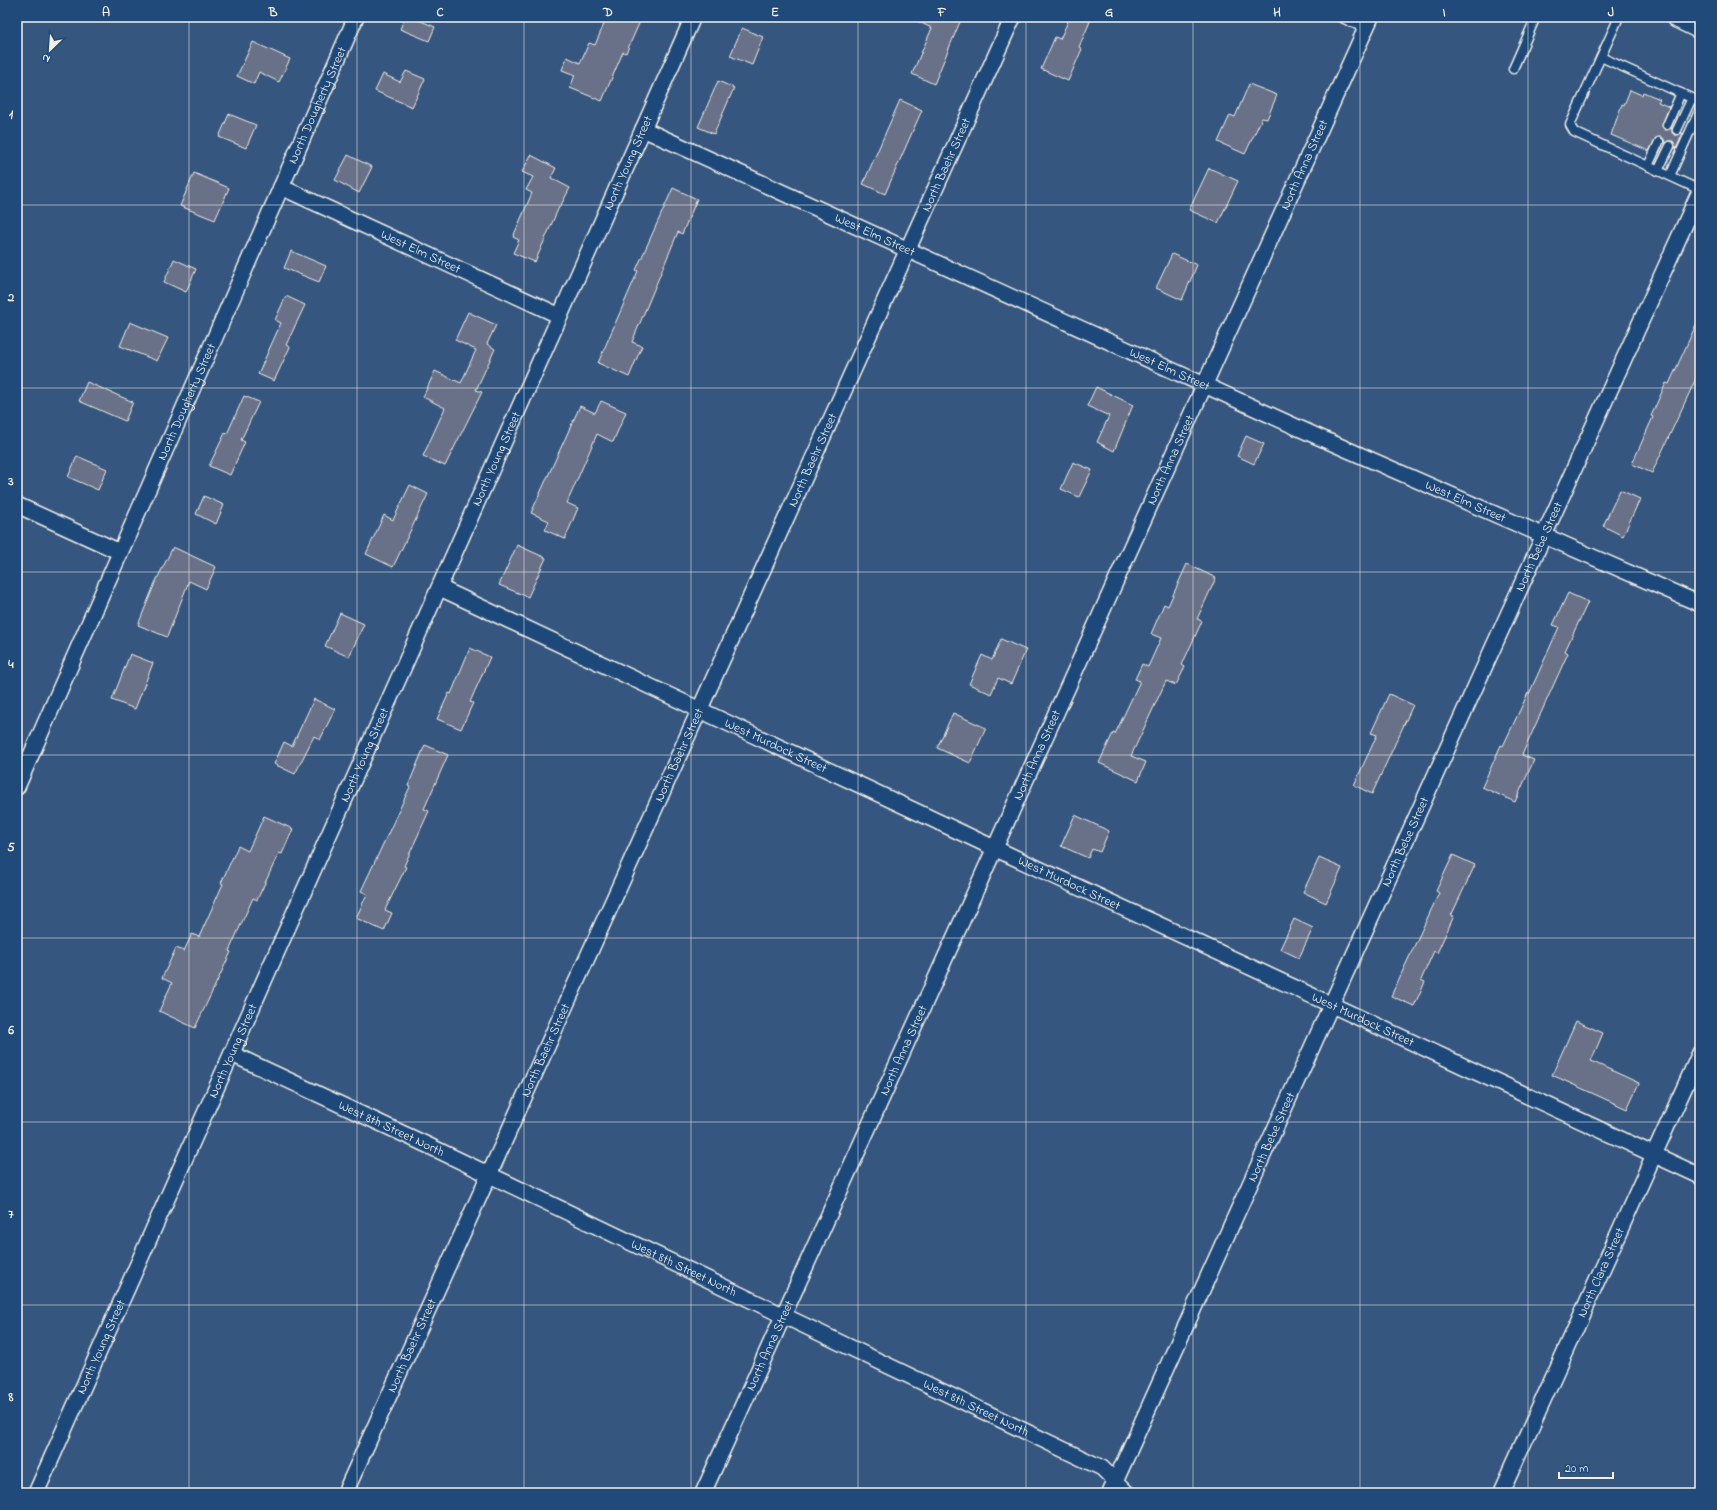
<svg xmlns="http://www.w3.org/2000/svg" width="1717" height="1510" viewBox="0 0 1717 1510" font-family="'Indie Flower',sans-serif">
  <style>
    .building { fill: #687188; stroke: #f4f1e8 }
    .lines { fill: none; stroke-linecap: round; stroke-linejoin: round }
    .service-casing { stroke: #f4f1e8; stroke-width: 11 }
    .minor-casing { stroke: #f4f1e8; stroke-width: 18 }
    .secondary-casing { stroke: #f4f1e8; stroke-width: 24 }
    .service { stroke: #1f4a7a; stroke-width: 8 }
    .minor { stroke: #1f4a7a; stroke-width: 15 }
    .secondary { stroke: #1f4a7a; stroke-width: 21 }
    .grid { fill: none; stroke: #f4f1e8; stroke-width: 1; stroke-opacity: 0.55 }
    .labels { text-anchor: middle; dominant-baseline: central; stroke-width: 3; stroke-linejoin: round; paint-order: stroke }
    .street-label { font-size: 13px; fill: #f4f1e8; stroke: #1f4a7a }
    .neatline { fill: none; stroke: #f4f1e8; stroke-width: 1.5 }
    .grid-label { font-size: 13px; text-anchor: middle; font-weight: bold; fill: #f4f1e8 }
  </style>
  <rect width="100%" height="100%" fill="#35567e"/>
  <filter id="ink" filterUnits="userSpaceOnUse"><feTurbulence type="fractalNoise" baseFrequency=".025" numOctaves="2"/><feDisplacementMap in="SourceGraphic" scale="8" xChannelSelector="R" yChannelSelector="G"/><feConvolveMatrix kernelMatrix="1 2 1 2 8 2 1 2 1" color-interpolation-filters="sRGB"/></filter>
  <g filter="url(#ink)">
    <g class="building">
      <path d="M405,17h7l23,10 -6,14 -29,-12z"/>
      <path d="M607,17h35l-16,36 -3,-1 -21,49 -32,-13 5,-13 -13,-5 5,-13 13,6 9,-20 6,2z"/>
      <path d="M908,17h54l-28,67 -22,-10 20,-46z"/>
      <path d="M1070,17h22l-13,30 3,2 -14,32 -27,-12 14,-32 5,2z"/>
      <path d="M742,28l21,9 -11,28 -22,-9z"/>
      <path d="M253,42l37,17 -11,23 -20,-10 -5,12 -17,-8z"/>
      <path d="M406,71l19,8 -13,28 -37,-16 8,-17 17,8z"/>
      <path d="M718,81l16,7 -20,46 -16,-7z"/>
      <path d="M1249,84l28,11 -10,24 -5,-1 -17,36 -27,-12 12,-27 5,2z"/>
      <path d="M1630,90l12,5 1,-3 17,7 -2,3 11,5 -7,19 3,4 7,-2v5l3,2 8,-2 -7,16 -3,-8h-6l-2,3 -1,-5 -3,-2 -5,1 -7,13 -38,-16 11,-31 2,1z"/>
      <path d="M900,100l22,10 -37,84 -22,-10z"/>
      <path d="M229,114l27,11 -10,23 -27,-11z"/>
      <path d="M348,155l24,12 -13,26 -24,-13z"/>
      <path d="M531,155l25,13 -5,10 19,10 -10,19h-1l-24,55 -22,-9 6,-13 -6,-3 19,-44 -6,-3 7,-13 -11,-5z"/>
      <path d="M1209,168l29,13 -20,42 -29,-13z"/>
      <path d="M194,173l35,15 -14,32 -35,-14z"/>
      <path d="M673,188l24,11 -15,35 -4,-2 -46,110 10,4 -13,31 -31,-14 40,-92 -2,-1z"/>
      <path d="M291,251l35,15 -7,16 -35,-14z"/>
      <path d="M1172,254l25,11 -15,35 -26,-12z"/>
      <path d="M174,259l22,10 -10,23 -22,-10z"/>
      <path d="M286,296l19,9 -19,40 4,2 -16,34 -16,-7 23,-51 -6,-3z"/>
      <path d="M468,312l28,13 -9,19 8,5 -19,41 6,2 -37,74 -22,-10 22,-48 -22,-11 12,-26 26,12 15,-33 -21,-10z"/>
      <path d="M1700,316v54l-48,103 -20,-9 21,-47 -2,-1 15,-33 3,1z"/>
      <path d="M130,322l38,16 -11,23 -37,-15z"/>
      <path d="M87,382l46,20 -8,19 -46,-20z"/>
      <path d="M1096,387l37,18 -19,46 -17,-9 12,-26 -22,-10z"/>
      <path d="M244,396l15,6 -18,38 4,2 -15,33 -21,-9 16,-33 2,1z"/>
      <path d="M601,401l25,11 -13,30 -16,-8 -30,69 11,5 -13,31 -20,-9 4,-9 -18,-8 49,-107 15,7z"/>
      <path d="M1246,436l18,8 -10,20 -17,-8z"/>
      <path d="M77,456l30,13 -9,21 -30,-13z"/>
      <path d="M1073,462l19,8 -13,27 -18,-8z"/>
      <path d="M410,485l18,9 -35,73 -27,-13 18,-39 9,5z"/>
      <path d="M1620,490l20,9 -17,37 -20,-10z"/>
      <path d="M204,496l20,9 -8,19 -20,-10z"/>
      <path d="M517,545l29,13 -18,39 -29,-12z"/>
      <path d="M173,547l43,20 -10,22 -17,-8 -22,56 -29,-12 17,-42z"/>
      <path d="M1187,564l29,14 -19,41 5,2 -20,44 3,2 -9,18 -10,-4 -35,75 15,6 -8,19 -39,-18 14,-30 2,1 25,-53 -5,-2 7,-15 6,3 13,-29 -10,-4 13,-30 4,2z"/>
      <path d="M1568,593l20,9 -23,49 3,2 -46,102 12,5 -19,42 -33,-15 19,-42 2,1 25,-53 1,1 30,-67 -6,-2z"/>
      <path d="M340,613l24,11 -15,33 -24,-11z"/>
      <path d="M1001,639l25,11 -15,34 -13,-6 -7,16 -22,-10 13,-29 10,5z"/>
      <path d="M470,648l20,9 -20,45 3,1 -12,26 -24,-10 12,-26 2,1z"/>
      <path d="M130,654l23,9 -18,46 -23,-9z"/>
      <path d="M1389,694l24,11 -41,89 -18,-9 23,-50 -6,-2z"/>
      <path d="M314,699l21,10 -15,31 -6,-4 -19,38 -21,-10 10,-22 8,4z"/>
      <path d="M953,713l33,15 -16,35 -33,-15z"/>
      <path d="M425,745l23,10 -24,54 5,2 -25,55 2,1 -21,43 7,3 -8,18 -28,-13 11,-24 -6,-3 49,-104 -2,-1z"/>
      <path d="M1075,815l34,16 -9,21 -8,-3 -4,9 -27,-12z"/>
      <path d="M264,816l29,13 -11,25 -3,-1 -22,47 -4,-2 -24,53 2,1 -36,76 -36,-17 13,-28 -10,-5 14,-30 8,3 8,-17 7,3 24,-53 -2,-1 17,-37 10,5z"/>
      <path d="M1453,855l22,10 -24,51h3l-17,37 -3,-2 -13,29 4,2 -11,24 -23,-10 48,-103 -3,-2z"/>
      <path d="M1319,858l23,10 -16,35 -23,-11z"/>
      <path d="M1294,919l19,9 -14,30 -19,-9z"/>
      <path d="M1576,1021l27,12 -12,28 48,22 -12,26 -75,-34z"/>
    </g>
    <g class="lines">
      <g class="service-casing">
        <g id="service">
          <path d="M1340,17l26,12"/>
          <path d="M1619,17l-49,108 4,7 126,58"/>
          <path d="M1601,57l99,45"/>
          <path d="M1513,69l22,-50 -4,-2"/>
          <path d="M1667,125l14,-32"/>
          <path d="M1677,130l15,-32"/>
          <path d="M1648,166l11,-24"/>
          <path d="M1658,171l12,-25"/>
          <path d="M1670,176l30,-67"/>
        </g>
      </g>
      <g class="minor-casing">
        <g id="minor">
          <path id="s1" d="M643,129l671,306 386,169"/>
          <path id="s2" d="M281,187l279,129"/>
          <path d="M17,505l103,47"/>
          <path id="s3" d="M440,588l554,260 706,328"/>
          <path id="s4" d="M17,787l339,-770"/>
          <path id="s5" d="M232,1054l193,90 677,324 25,25"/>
          <path id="s6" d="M36,1493l657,-1476"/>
          <path id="s7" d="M345,1493l668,-1476"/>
          <path id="s8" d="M703,1493l668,-1476"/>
          <path id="s9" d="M1110,1493l590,-1302"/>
          <path id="s10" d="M1501,1493l199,-440"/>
        </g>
      </g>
      <g class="secondary-casing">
        <path id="secondary" d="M1677,17l23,11"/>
      </g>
      <use href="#service" class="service"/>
      <use href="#minor" class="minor"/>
      <use href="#secondary" class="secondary"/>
    </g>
  </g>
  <path class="grid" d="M189,17v1476M357,17v1476M524,17v1476M691,17v1476M858,17v1476M1026,17v1476M1193,17v1476M1360,17v1476M1528,17v1476M17,205h1683M17,388h1683M17,572h1683M17,755h1683M17,938h1683M17,1122h1683M17,1305h1683"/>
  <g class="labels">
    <g class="street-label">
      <text stroke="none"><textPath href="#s4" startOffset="745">North Dougherty Street</textPath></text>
      <text stroke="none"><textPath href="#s6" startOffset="1456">North Young Street</textPath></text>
      <text stroke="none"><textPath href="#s7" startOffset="1458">North Baehr Street</textPath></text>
      <text stroke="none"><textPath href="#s8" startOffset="1458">North Anna Street</textPath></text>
      <text stroke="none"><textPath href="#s1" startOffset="255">West Elm Street</textPath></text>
      <text stroke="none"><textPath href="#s2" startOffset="154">West Elm Street</textPath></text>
      <text stroke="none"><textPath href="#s1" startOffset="579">West Elm Street</textPath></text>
      <text stroke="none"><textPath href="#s4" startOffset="421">North Dougherty Street</textPath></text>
      <text stroke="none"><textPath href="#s6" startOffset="1132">North Young Street</textPath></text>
      <text stroke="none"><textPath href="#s8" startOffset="1134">North Anna Street</textPath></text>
      <text stroke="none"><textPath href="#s7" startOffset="1134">North Baehr Street</textPath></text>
      <text stroke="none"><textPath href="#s1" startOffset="903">West Elm Street</textPath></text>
      <text stroke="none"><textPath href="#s9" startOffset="1039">North Bebe Street</textPath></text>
      <text stroke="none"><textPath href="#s3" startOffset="371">West Murdock Street</textPath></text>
      <text stroke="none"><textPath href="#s6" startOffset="808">North Young Street</textPath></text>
      <text stroke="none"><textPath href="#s7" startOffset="810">North Baehr Street</textPath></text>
      <text stroke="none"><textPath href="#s8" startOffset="810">North Anna Street</textPath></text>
      <text stroke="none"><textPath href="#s9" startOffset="715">North Bebe Street</textPath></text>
      <text stroke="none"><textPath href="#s3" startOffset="695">West Murdock Street</textPath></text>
      <text stroke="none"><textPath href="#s3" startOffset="1019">West Murdock Street</textPath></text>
      <text stroke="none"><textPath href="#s7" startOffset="486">North Baehr Street</textPath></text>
      <text stroke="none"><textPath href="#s8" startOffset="486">North Anna Street</textPath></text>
      <text stroke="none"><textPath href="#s6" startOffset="484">North Young Street</textPath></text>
      <text stroke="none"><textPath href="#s5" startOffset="176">West 8th Street North</textPath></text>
      <text stroke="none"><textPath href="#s9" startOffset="391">North Bebe Street</textPath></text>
      <text stroke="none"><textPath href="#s5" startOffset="500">West 8th Street North</textPath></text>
      <text stroke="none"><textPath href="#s10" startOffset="242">North Clara Street</textPath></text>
      <text stroke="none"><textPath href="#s7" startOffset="162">North Baehr Street</textPath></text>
      <text stroke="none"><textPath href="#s8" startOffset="162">North Anna Street</textPath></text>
      <text stroke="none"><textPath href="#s6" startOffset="160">North Young Street</textPath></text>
      <text stroke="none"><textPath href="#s5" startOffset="824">West 8th Street North</textPath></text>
    </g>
  </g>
  <rect width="1717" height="1510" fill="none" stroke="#1f4a7a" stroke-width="44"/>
  <g transform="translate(50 50) rotate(205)" stroke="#1f4a7a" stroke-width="3" paint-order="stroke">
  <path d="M0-3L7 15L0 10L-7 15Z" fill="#f4f1e8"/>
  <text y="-6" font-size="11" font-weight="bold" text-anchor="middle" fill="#f4f1e8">N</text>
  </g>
  <path d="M1559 1472v6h54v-6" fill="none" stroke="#f4f1e8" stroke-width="2"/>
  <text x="1565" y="1472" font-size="12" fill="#f4f1e8" stroke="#1f4a7a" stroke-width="3" paint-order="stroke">20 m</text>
  <rect x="22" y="22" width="1673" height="1466" class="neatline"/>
  <g class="grid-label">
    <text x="106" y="16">A</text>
    <text x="273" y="16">B</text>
    <text x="440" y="16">C</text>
    <text x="608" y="16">D</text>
    <text x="775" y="16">E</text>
    <text x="942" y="16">F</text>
    <text x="1109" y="16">G</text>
    <text x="1277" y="16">H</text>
    <text x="1444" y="16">I</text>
    <text x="1611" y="16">J</text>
    <text x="11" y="118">1</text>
    <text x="11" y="301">2</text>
    <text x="11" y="485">3</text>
    <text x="11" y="668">4</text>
    <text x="11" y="851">5</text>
    <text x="11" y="1034">6</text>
    <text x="11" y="1218">7</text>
    <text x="11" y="1401">8</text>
  </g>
</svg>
